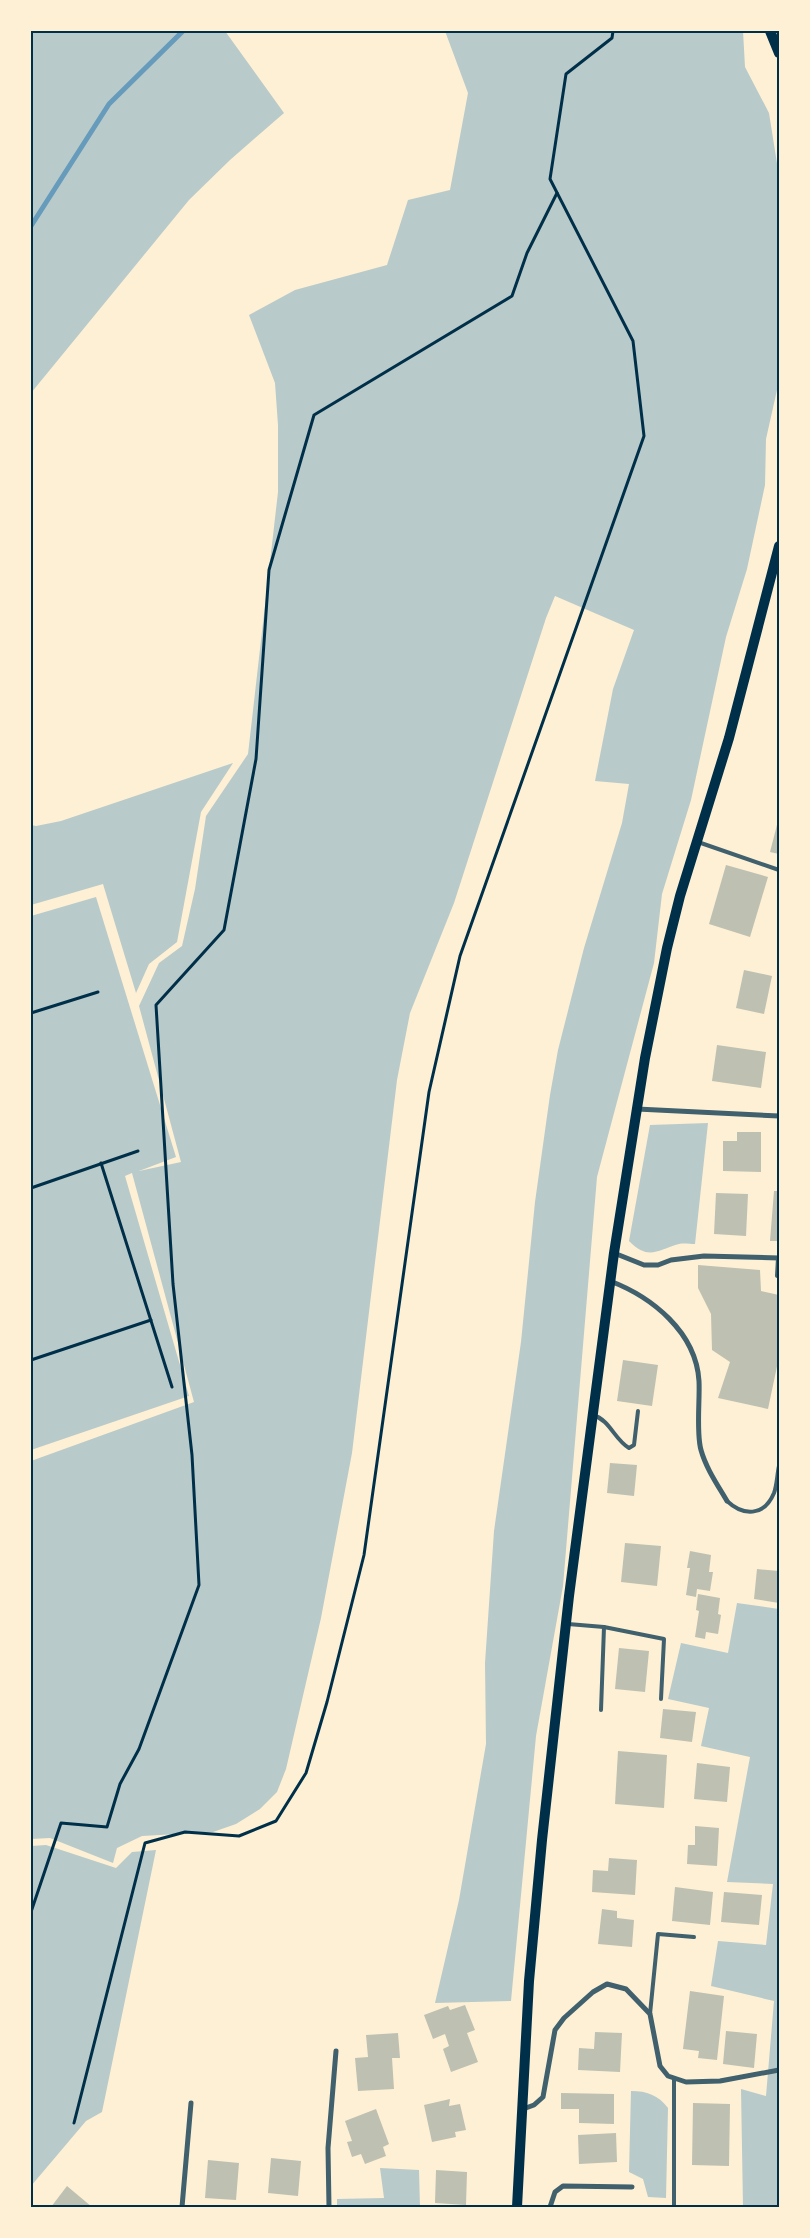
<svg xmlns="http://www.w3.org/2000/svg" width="810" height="2238" viewBox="0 0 810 2238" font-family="'Fira Sans Condensed',sans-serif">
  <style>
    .green { fill: #b9caca }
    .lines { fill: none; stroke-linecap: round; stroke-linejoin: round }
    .stream { stroke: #669bbc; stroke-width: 5 }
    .building { fill: #bec0b2 }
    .path { stroke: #003049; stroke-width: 3 }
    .service { stroke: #3f606c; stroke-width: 4 }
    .minor { stroke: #3f606c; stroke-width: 5 }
    .secondary { stroke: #003049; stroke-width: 10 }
    .neatline { fill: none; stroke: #003049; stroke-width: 2 }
  </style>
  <rect width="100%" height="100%" fill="#fdf0d5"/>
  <g class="green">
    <path d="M31,31h194l59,82 -54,47 -41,40 -158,193z"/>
    <path d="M445,31h298l2,36 24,46 10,63v205l-13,58 -1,46 -18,84 -21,68 -35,163 -29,94 -8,69 -57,214 -34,409 -27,150 -25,265 -76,2 24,-103 27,-156 -1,-81 9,-132 27,-189 14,-140 15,-107 8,-45 26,-102 38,-125 7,-39 -34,-3 18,-92 21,-59 -79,-34 -9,22 -92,285 -44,110 -13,67 -45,373 -31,165 -35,151 -9,23 -17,17 -24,15 -23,8 -71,4 -25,12 -4,15 -63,-25 -19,1v-378l163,-59 -62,-229 -7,3 64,220 -158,54v-534l65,-19 80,260 -37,14 42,-9 -42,-156 20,-43 23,-17 13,-57 11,-73 42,-62 30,-262v-67l-3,-42 -26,-68 46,-25 92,-25 21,-65 42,-10 18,-97z"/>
    <path d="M233,763l-32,49 -24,130 -28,22 -13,29 -33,-109 -72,21v-80l5,1 25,-5z"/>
    <path d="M708,1123l-13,121c-5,0 -11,-1 -16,0 -22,6 -30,17 -50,-3l21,-116z"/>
    <path d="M737,1603l42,6v598h-36l-2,-118 25,7 8,-95 -63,-15 7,-45 48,4 7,-61 -46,-2 23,-125 -49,-11 8,-38 -41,-9 13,-56 47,10z"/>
    <path d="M46,1845l70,23 16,-16 24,-2 -54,262 -16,9 -55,65v-340z"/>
    <path d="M631,2091c16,0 27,4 37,17l-2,90 -18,-1 -5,-18 -14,-7z"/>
    <path d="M380,2168l39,2 1,37h-83v-8l47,-1z"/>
  </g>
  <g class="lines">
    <path class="stream" d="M31,226l78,-122 74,-73"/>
  </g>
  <g class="building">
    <path d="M778,821h1v33l-9,-2z"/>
    <path d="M726,865l42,12 -18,60 -41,-13z"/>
    <path d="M744,970l28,6 -8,38 -28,-6z"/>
    <path d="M717,1045l49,7 -5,36 -49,-7z"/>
    <rect x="777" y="1129" width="2" height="42"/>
    <path d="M737,1132h24v40l-38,-1v-30h14z"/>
    <path d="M774,1191h5v50h-9z"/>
    <path d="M716,1193l32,1 -2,42 -32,-2z"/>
    <path d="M698,1265l62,5 1,21 18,4v62l-11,52 -50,-11 12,-36 -18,-12 -1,-36 -13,-26z"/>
    <path d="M623,1360l35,5 -6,41 -35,-5z"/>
    <path d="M610,1463l27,2 -3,31 -27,-3z"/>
    <path d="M625,1543l36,3 -4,40 -36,-4z"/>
    <path d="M690,1551l21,4 -2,17h4l-3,19 -13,-2 -1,8 -10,-2 4,-27h-3z"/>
    <path d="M757,1569l22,2v32l-25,-4z"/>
    <path d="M698,1594l22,4 -2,16 3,1 -3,19 -12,-2 -1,7 -10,-2 4,-26 -3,-1z"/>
    <path d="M619,1648l30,3 -4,41 -30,-3z"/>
    <path d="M663,1709l33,3 -4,30 -32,-4z"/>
    <path d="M618,1751l49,4 -3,53 -49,-4z"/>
    <path d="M697,1763l33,4 -3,35 -33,-3z"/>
    <path d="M695,1826l24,2 -2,38 -30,-2 1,-19h7z"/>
    <path d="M609,1858l28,2 -2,35 -43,-3 1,-22 15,1z"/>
    <path d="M675,1887l38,5 -3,33 -38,-4z"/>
    <path d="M724,1892l38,3 -3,30 -38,-3z"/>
    <path d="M602,1909l15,2v7l17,2 -2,27 -34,-3z"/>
    <path d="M690,1991l34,5 -7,64 -19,-2 1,-7 -16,-2z"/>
    <path d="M465,2005l10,25 -8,3 11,29 -27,10 -8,-23 6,-3 -4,-12 -12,5 -9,-24 24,-9 2,4z"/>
    <path d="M726,2031l31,3 -3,34 -31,-4z"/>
    <path d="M595,2032l27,1 -2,39 -42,-2 1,-22 15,1z"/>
    <path d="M398,2033l2,25h-8l2,31 -36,2 -3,-33 13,-1 -2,-22z"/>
    <path d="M561,2093l53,1v30l-35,-1v-14h-18z"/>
    <path d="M450,2099l-1,7 11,-2 6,26 -11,2 1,5 -24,5 -8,-37z"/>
    <path d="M693,2103l37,1 -1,62 -37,-1z"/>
    <path d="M376,2109l13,35 -6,3 3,9 -21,8 -4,-10 -9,3 -5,-15 5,-1 -7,-20z"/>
    <path d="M616,2133l1,29 -38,2 -1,-29z"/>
    <path d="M271,2158l30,3 -3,35 -30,-3z"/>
    <path d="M208,2160l31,3 -3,37 -31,-2z"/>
    <path d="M436,2170l31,2 -1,33 -31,-2z"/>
    <path d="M67,2186l25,21h-41z"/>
  </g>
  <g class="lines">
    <g class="path">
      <path d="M31,1013l67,-21"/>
      <path d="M101,1163l71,224"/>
      <path d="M31,1188l107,-37"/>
      <path d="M31,1360l120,-40"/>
      <path d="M31,1912l30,-89 46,4 13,-43 19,-35 60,-164 -7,-130 -19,-171 -17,-279 68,-75 32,-171 13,-189 45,-155 198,-119 15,-43 30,-60"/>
      <path d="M74,2123l71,-280 40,-11 54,4 37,-15 30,-48 21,-71 37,-147 65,-463 31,-136 184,-520 -11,-95 -83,-162 16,-105 46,-36 1,-7"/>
    </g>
    <g class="service">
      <path d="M698,842l81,28"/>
      <path d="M778,1258l-1,18h2"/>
      <path d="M593,1415c17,5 21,24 36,33l5,-3 4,-34"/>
      <path d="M727,1501c16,15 37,16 47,-8 3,-8 3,-18 5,-27"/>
      <path d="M568,1624l36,3 60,12 -3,60"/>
      <path d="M601,1710l3,-83"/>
      <path d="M650,2014l8,-80 36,3"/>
      <path d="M674,2207v-129"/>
    </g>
    <g class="minor">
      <path d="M637,1109l142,7"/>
      <path d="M614,1253l30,12h14l13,-5 33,-4 75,2"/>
      <path d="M610,1281c42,16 86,51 89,100 1,19 -3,52 2,69 5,18 16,34 26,51"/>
      <path d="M523,2109l11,-4 9,-8 12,-67 9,-12 29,-26 14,-8 19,5 24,25 10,52 8,10 18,6 34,-1 59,-11"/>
      <path d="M182,2207l9,-104"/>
      <path d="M329,2207l-1,-59 8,-97"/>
      <path d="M550,2207l5,-15 8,-6 69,1"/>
    </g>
    <g class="secondary">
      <path d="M770,31l9,22"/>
      <path d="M517,2207l12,-226 13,-141 27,-244 45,-343 31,-195 22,-110 13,-52 49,-158 50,-192"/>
    </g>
  </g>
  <rect width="810" height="2238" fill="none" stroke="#fdf0d5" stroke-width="65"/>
  <rect x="32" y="32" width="746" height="2174" class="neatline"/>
</svg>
